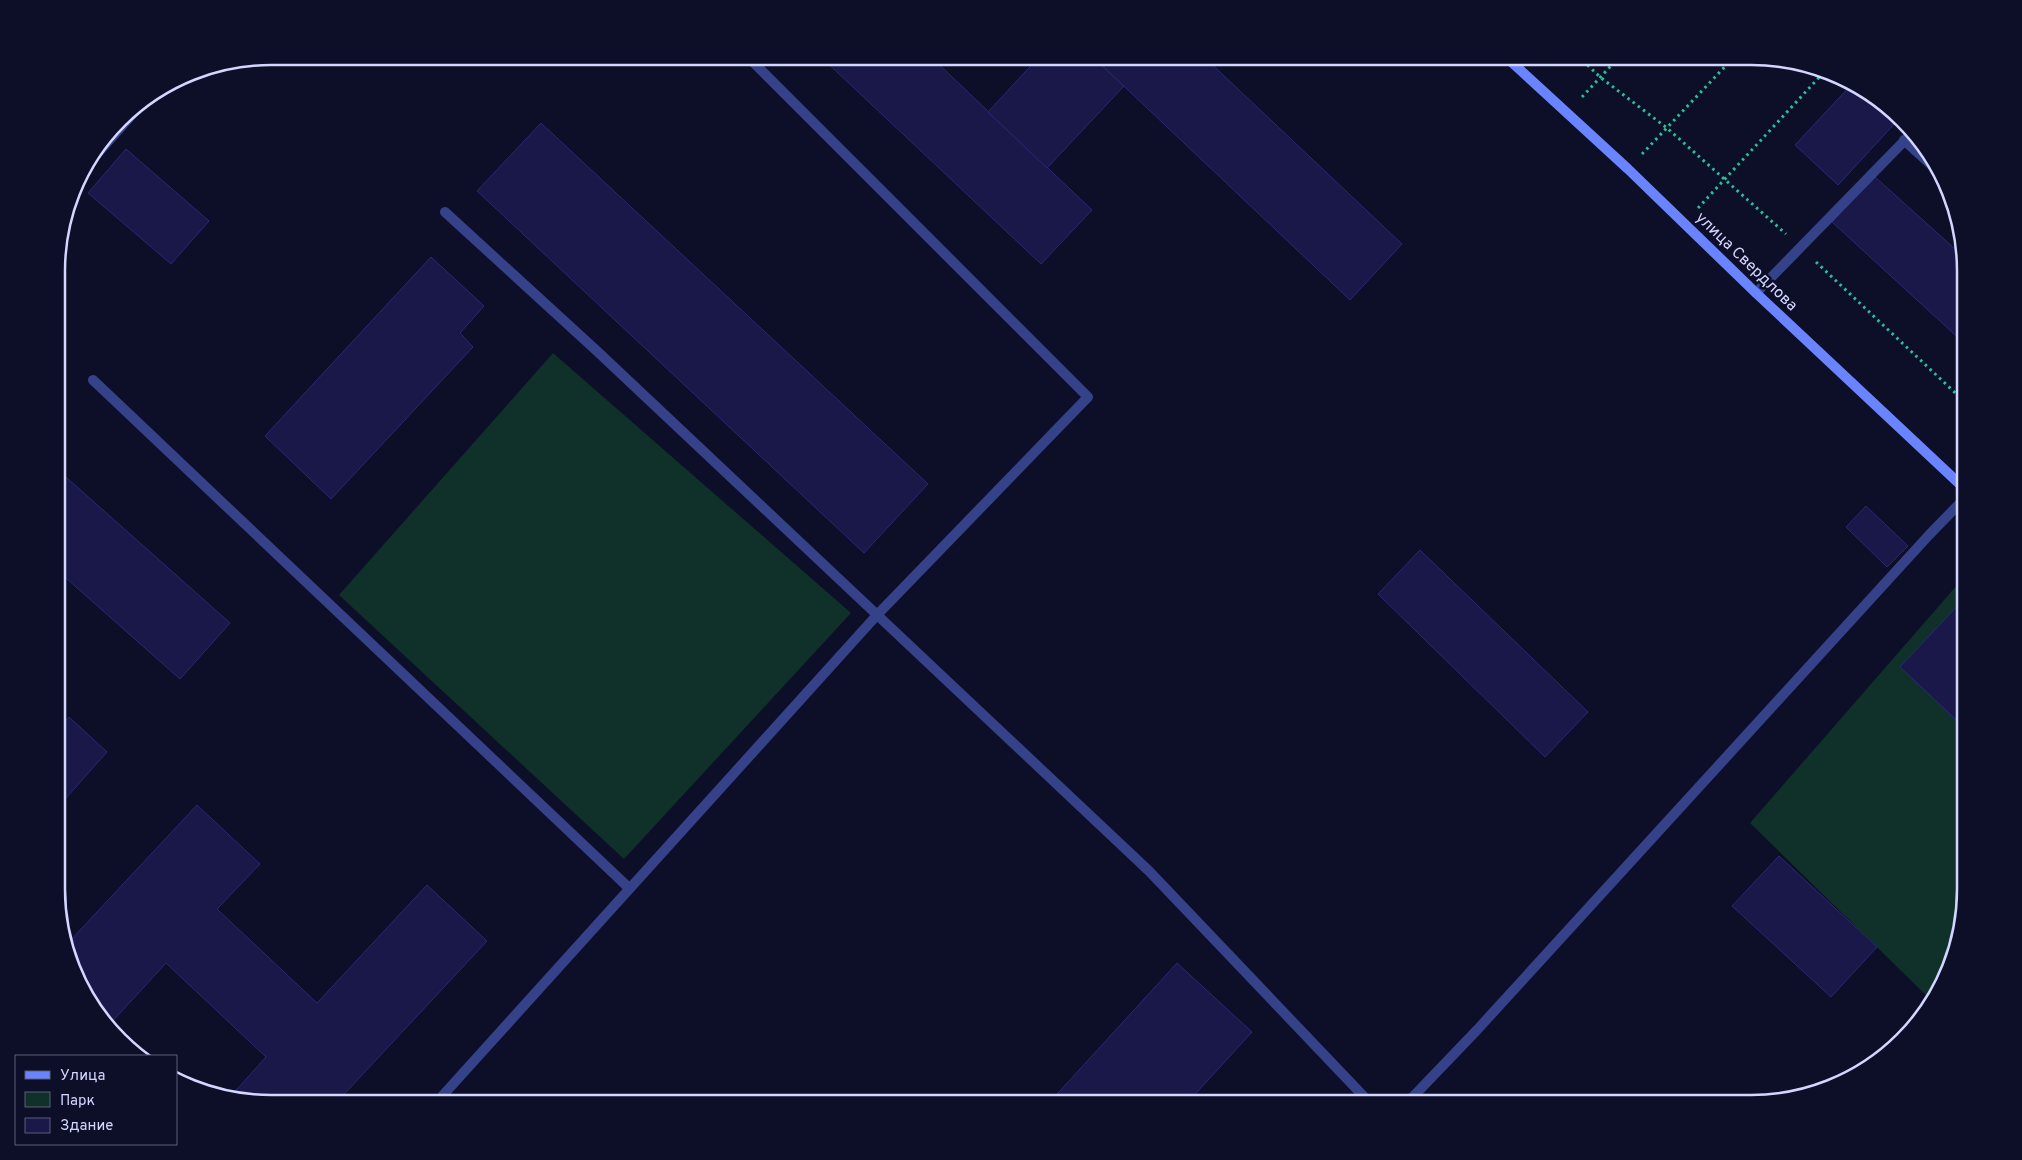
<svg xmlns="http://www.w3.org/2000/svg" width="2022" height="1160" viewBox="0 0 2022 1160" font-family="Overpass,sans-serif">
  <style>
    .green { fill: #10312a }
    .building { fill: #191849; stroke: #292877 }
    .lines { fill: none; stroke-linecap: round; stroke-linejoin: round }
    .path { stroke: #26c099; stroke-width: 3; stroke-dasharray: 2.5 4; stroke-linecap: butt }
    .service { stroke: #354289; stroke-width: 10 }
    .secondary { stroke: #6a83ff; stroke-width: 10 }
    .labels { text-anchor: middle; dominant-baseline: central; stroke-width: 5; stroke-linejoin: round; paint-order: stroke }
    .street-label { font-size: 16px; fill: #d3d6ff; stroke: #0d0e27 }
    .rim { fill: none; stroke: #d3d6ff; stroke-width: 2.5 }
  </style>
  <rect width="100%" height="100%" fill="#0d0e27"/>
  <g class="green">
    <path d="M553,353l298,260 -227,246 -285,-264z"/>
    <path d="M1965,576v327l-28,93 -4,6 -183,-179z"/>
  </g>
  <g class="building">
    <path d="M820,56h110l162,154 -51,54z"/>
    <path d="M1040,56h52l32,30 -77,82 -59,-56z"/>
    <path d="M1092,56h111l199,188 -52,56z"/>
    <path d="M1853,83l5,2 39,36 -59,64 -43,-40z"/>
    <path d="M541,123l387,361 -64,69 -387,-362z"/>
    <path d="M126,149l83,72 -38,43 -83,-71z"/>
    <path d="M1874,176l91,82v86l-133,-122z"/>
    <path d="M431,257l53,49 -24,27 13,14 -142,152 -66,-63z"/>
    <path d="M58,470l172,153 -50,56 -122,-108z"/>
    <path d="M1866,506l42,40 -21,21 -41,-40z"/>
    <path d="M1420,550l168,162 -43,45 -167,-163z"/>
    <path d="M1962,601l3,3v124l-65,-61z"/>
    <path d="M69,717l38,35 -49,55v-78z"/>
    <path d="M197,805l63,59 -43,45 100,94 110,-118 60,56 -152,163h-64l-39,-5 -2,-2 36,-40 -100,-94 -56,61 -18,-16 -24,-65z"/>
    <path d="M1779,856l98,91 -46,50 -99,-91z"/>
    <path d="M1177,963l75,69 -65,71 -139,1z"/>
  </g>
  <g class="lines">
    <g class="path">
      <path d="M1578,56l22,21 67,51 119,106"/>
      <path d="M1582,97l38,-41"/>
      <path d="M1642,154l93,-98"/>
      <path d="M1698,208l127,-137"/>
      <path d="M1816,262l149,140"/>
    </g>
    <g class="service">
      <path d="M1904,140l36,33"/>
      <path d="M80,173l66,-74"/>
      <path d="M445,212l153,140 551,519 221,232"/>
      <path d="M1756,293l155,-159"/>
      <path d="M93,380l536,508"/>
      <path d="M1407,1103l70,-73 452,-495 36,-37"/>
      <path d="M435,1104l442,-489 211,-218 -341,-341"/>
    </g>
    <path class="secondary" d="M1505,56l123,113 128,124 209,196"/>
  </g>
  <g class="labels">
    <g class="street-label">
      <text transform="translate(1746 262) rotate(44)">улица Свердлова</text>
    </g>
  </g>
  <path d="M0 0H2022V1160H0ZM271 65H1751A206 206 0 0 1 1957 271V889A206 206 0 0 1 1751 1095H271A206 206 0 0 1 65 889V271A206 206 0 0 1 271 65Z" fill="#0d0e27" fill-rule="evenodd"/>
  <path class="rim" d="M271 65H1751A206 206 0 0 1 1957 271V889A206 206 0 0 1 1751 1095H271A206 206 0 0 1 65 889V271A206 206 0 0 1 271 65Z"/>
  <rect x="15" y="1055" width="162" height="90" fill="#0d0e27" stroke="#5c5e7d"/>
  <rect x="25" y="1071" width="25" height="8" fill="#6a83ff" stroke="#5c5e7d"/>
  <text x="60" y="1080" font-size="15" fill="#d3d6ff">Улица</text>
  <rect x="25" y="1092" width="25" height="15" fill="#10312a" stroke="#5c5e7d"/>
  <text x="60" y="1105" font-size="15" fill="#d3d6ff">Парк</text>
  <rect x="25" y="1118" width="25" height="15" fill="#191849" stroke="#5c5e7d"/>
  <text x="60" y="1130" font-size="15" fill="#d3d6ff">Здание</text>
</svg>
